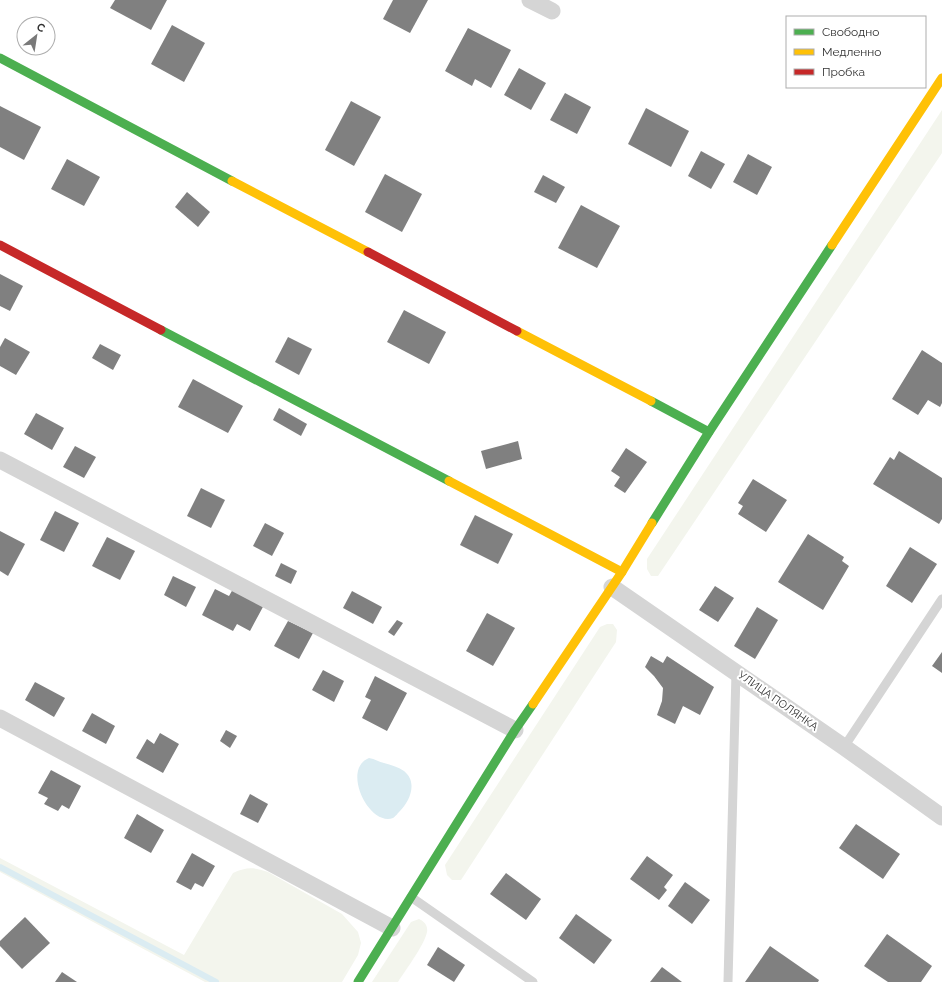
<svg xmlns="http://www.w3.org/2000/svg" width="942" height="982" viewBox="0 0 942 982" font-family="Raleway,sans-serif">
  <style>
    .green { fill: #f3f5ed }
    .water { fill: #dbecf2 }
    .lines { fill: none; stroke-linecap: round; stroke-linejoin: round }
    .stream { stroke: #dbecf2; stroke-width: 6 }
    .building { fill: #808080 }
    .lane { stroke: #d5d5d5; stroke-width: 9 }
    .street { stroke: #d5d5d5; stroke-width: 17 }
    .fast { stroke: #4caf50; stroke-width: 9 }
    .slow { stroke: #ffc107; stroke-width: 9 }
    .jam { stroke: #c62828; stroke-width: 9 }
    .labels { text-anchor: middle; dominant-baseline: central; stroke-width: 4; stroke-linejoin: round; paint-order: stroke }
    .street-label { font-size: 11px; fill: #313131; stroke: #fff }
  </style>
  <rect width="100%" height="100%" fill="#fff"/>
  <g class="green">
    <path d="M942,110v43l-284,423h-7l-4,-7v-10z"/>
    <path d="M607,624h6l4,6 -1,12 -155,238h-9l-5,-5 -2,-10 155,-238z"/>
    <path d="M0,858l184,97 49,-82c14,-6 20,-6 35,-1l74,42 16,18 3,11 -3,12 -16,27h-137l-205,-110z"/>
    <path d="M419,919c4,2 7,4 8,9 3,10 -23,44 -29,54h-26l39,-60z"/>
  </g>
  <path class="water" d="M369,758c6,1 10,4 15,5 7,2 14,4 20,8 14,11 6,30 -4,40 -2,2 -5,6 -7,7 -24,9 -52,-49 -24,-60z"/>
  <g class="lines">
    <path class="stream" d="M0,867l216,115"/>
  </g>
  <g class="building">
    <path d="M115,0h52l-16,30 -41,-22z"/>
    <path d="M393,0h35l-18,33 -27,-14z"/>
    <path d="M172,25l33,18 -21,39 -33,-18z"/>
    <path d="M468,28l43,22 -20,38 -16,-9 -3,7 -27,-15z"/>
    <path d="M519,68l27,15 -15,27 -27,-15z"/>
    <path d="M565,93l26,14 -14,27 -27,-14z"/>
    <path d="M351,101l30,16 -27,49 -29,-16z"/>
    <path d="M0,106l41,21 -17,33 -24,-13z"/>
    <path d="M646,108l43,23 -18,36 -43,-23z"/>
    <path d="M701,151l24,13 -14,25 -23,-13z"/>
    <path d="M748,154l24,13 -15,28 -24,-13z"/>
    <path d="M67,159l33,18 -16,29 -33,-17z"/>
    <path d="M385,174l37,20 -20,38 -37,-20z"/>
    <path d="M543,175l22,12 -9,16 -22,-11z"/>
    <path d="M187,192l23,20 -12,15 -23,-20z"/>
    <path d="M581,205l39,21 -23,42 -39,-20z"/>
    <path d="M0,274l23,12 -13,25 -10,-5z"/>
    <path d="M404,310l42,22 -17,32 -42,-22z"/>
    <path d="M288,337l24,12 -13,26 -24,-13z"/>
    <path d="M5,338l25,14 -14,23 -16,-9v-19z"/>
    <path d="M100,344l21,11 -8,15 -21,-12z"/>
    <path d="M922,350l20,13v40l-2,4 -12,-7 -10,15 -26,-16z"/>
    <path d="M193,379l50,27 -15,27 -50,-26z"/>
    <path d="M279,408l28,16 -6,12 -28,-16z"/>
    <path d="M36,413l28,15 -12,22 -28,-16z"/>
    <path d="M518,441l4,18 -36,10 -5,-18z"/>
    <path d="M75,446l21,11 -12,21 -21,-11z"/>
    <path d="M626,448l21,14 -22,31 -11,-7 6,-9 -9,-6z"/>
    <path d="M899,451l43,27v41l-3,5 -66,-40 17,-27 4,3z"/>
    <path d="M753,479l34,21 -21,32 -28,-18 5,-8 -5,-3z"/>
    <path d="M201,488l24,12 -14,28 -24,-12z"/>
    <path d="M55,511l24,12 -15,29 -24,-12z"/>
    <path d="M475,515l38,19 -15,30 -38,-19z"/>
    <path d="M265,523l19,10 -12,23 -19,-10z"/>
    <path d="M0,531l25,13 -17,32 -8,-5z"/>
    <path d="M808,534l36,23 -2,4 7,5 -26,44 -45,-28z"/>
    <path d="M107,537l28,14 -15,29 -28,-14z"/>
    <path d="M910,547l27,17 -25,39 -26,-17z"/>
    <path d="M281,563l16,8 -6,13 -16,-8z"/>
    <path d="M173,576l23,11 -10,20 -22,-12z"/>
    <path d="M715,586l19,12 -16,24 -19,-12z"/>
    <path d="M215,589l14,7 4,-7 31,16 -14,26 -13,-7 -4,7 -31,-16z"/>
    <path d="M352,591l30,16 -9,17 -30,-16z"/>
    <path d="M757,607l21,13 -23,39 -21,-13z"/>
    <path d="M487,613l28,15 -22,38 -27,-15z"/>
    <path d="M397,620l6,3 -9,13 -6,-4z"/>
    <path d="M288,621l25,12 -14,26 -25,-13z"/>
    <path d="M942,652v21l-10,-7z"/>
    <path d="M651,656l12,7 4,-7 47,31 -14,28 -17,-9 -8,18 -18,-9 5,-14 1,-13 -9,-12 -9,-9z"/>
    <path d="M323,670l21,11 -10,21 -22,-12z"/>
    <path d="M375,676l32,17 -20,38 -25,-13 9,-18 -6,-3z"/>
    <path d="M35,682l30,16 -11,19 -29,-17z"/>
    <path d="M92,713l23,13 -9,18 -24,-13z"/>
    <path d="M226,730l11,6 -7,12 -10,-7z"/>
    <path d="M160,733l19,11 -16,29 -27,-15 11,-19 7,5z"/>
    <path d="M51,770l30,16 -12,23 -7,-4 -4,6 -14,-7 4,-6 -10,-5z"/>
    <path d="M250,794l18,10 -10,19 -18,-9z"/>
    <path d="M137,814l27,16 -13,23 -27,-15z"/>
    <path d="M856,824l44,30 -17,25 -44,-31z"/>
    <path d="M192,853l23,13 -12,21 -8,-4 -4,7 -15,-8z"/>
    <path d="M647,856l26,19 -9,12 3,3 -8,10 -29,-21z"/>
    <path d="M506,873l35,26 -15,21 -36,-26z"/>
    <path d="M685,882l25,18 -18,24 -24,-18z"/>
    <path d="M576,914l36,26 -18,24 -35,-26z"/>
    <path d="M25,917l25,26 -28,26 -22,-23v-5z"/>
    <path d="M887,934l45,32 -11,16h-33l-24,-16z"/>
    <path d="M770,946l49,34 -1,2h-73z"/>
    <path d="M438,947l27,18 -11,17 -27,-17z"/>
    <path d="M662,967l20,15h-32z"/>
    <path d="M62,972l15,10h-22z"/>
  </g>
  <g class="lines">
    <g class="lane">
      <path d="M844,747l98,-148"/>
      <path d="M411,897l122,85"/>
      <path d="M728,982l8,-310"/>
    </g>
    <g class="street">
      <path d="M530,0l22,11"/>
      <path d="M0,460l515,270"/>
      <path d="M612,587l232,160 98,70"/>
      <path d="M0,718l392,210"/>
    </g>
    <g class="fast">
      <path d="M0,58l232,123"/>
      <path d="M161,330l288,151"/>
      <path d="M651,401l58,31"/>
      <path d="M652,523l57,-91 123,-187"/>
      <path d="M358,982l157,-252 18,-26"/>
    </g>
    <g class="slow">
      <path d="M232,181l136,71"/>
      <path d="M832,245l110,-167"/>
      <path d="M517,331l134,70"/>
      <path d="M449,481l173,91"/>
      <path d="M533,704l89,-132 30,-49"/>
    </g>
    <g class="jam">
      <path d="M0,245l161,85"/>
      <path d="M368,252l149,79"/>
    </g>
  </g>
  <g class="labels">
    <g class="street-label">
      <text transform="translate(778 701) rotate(35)">УЛИЦА ПОЛЯНКА</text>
    </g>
  </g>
  <rect x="786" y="16" width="140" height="72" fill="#ffffff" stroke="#adadad"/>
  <rect x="794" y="29" width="20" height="6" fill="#4caf50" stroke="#adadad"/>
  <text x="822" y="36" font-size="12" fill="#313131">Свободно</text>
  <rect x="794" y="49" width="20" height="6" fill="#ffc107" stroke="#adadad"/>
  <text x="822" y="56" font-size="12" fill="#313131">Медленно</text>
  <rect x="794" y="69" width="20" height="6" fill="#c62828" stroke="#adadad"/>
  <text x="822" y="76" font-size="12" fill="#313131">Пробка</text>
  <g transform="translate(36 36) rotate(30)"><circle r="19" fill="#ffffff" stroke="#adadad"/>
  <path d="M0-3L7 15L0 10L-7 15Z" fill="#797979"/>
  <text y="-6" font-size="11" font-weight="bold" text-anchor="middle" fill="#313131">С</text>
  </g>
</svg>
